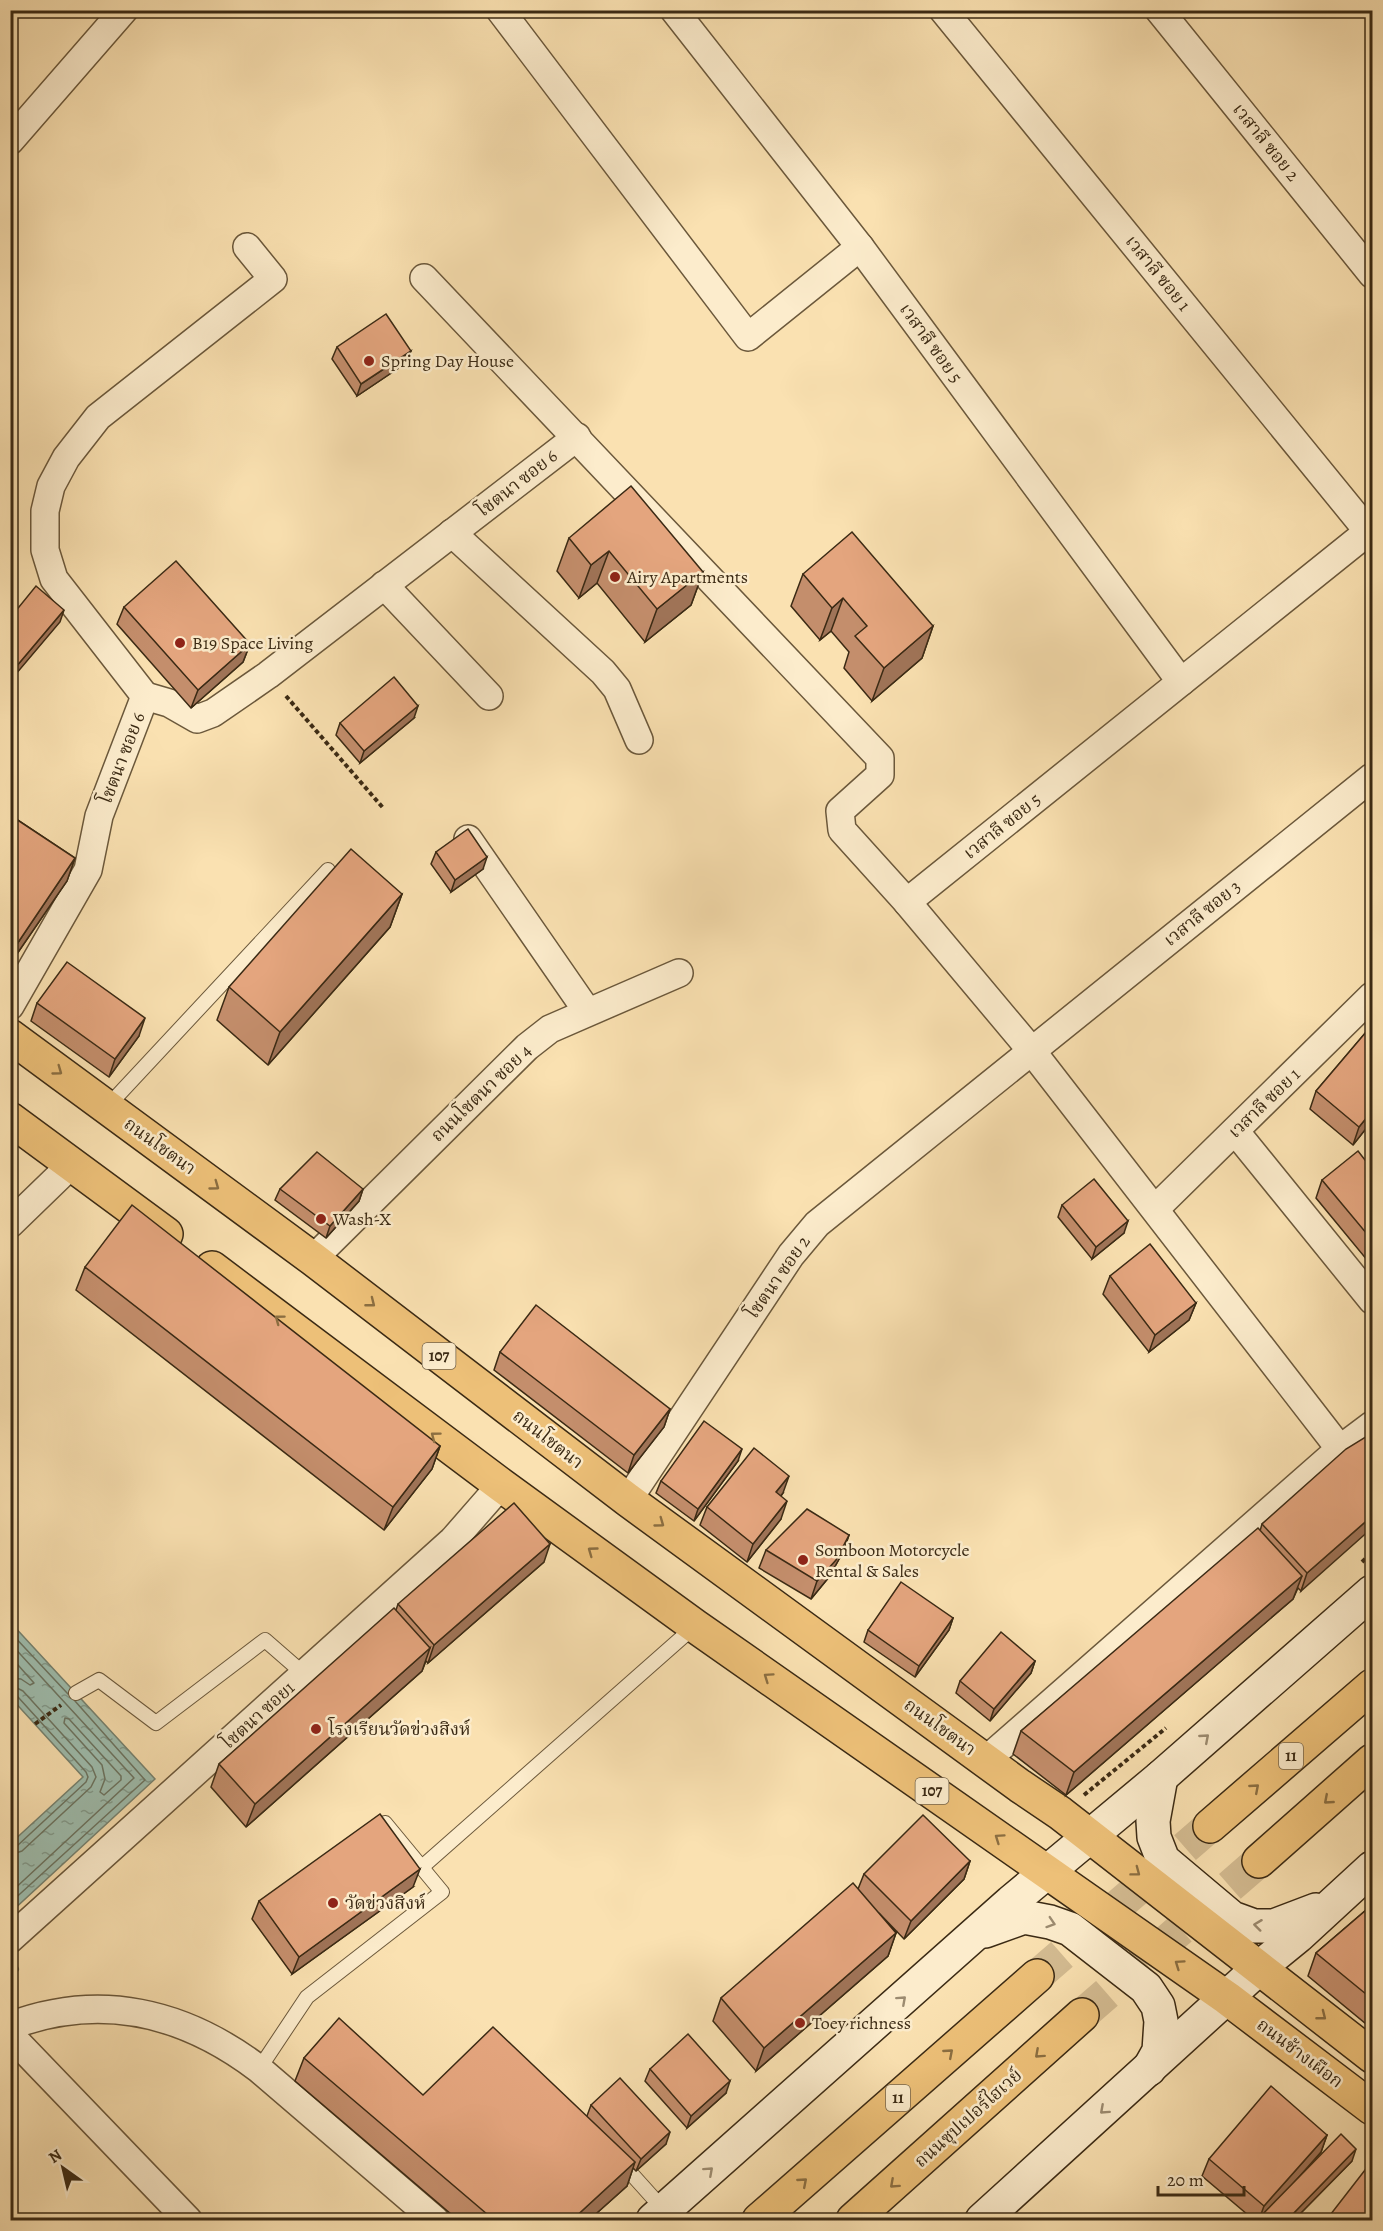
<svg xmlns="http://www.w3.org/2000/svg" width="1383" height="2231" viewBox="0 0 1383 2231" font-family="Alegreya,'Noto Serif Thai',serif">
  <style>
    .water { fill: url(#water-ripples); stroke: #768270; stroke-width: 1.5 }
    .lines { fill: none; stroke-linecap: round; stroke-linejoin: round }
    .shore { stroke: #6c7461; stroke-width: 1.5 }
    .stream { stroke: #768270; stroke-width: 8 }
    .highway-tunnel { stroke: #d4bc92; stroke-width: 33; stroke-dasharray: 33 16; stroke-linecap: butt }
    .lane-casing { stroke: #6b583b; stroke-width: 16 }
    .street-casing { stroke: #6b583b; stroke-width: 30 }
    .secondary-casing { stroke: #3b2a14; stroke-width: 36 }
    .primary-casing { stroke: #3b2a14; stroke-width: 36 }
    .highway-casing { stroke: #3b2a14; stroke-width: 36 }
    .path { stroke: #3b2a14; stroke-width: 4; stroke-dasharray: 4.5 3; stroke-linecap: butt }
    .lane { stroke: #fceccc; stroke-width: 14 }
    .street { stroke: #fceccc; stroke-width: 27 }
    .secondary { stroke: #fceccc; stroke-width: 33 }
    .primary { stroke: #edc078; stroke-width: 33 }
    .highway { stroke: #edc078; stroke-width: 33 }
    .wall { fill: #c48e6c; stroke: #3b2a14; stroke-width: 1.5 }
    .shaded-wall { fill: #a07458; stroke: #3b2a14; stroke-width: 1.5 }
    .building { fill: #e4a57e; stroke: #3b2a14; stroke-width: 1.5 }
    .oneway { stroke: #8b6e41 }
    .oneway2 { stroke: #9c8b70 }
    .poi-dot { fill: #8f2418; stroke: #fceccc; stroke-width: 2 }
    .labels { text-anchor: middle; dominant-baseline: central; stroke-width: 5; stroke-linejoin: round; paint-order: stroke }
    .shield { fill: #fceccc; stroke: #75644b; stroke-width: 1.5 }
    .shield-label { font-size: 16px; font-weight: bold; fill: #3b2a14 }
    .street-label { font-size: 18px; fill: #3b2a14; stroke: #fceccc }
    .poi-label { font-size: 18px; fill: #3b2a14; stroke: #fceccc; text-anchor: start }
  </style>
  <defs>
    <pattern id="water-ripples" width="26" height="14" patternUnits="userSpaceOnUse" patternTransform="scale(1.5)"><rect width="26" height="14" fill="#9ebdae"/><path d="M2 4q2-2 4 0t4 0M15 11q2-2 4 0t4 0" fill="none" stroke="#829a8c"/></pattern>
  </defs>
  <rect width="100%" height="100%" fill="#fae1b1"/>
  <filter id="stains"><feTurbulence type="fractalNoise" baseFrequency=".00333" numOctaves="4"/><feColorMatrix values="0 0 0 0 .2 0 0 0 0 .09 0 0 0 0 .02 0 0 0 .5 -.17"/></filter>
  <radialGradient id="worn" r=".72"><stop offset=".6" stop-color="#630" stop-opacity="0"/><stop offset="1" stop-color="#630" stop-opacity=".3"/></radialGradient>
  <path class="water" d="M11,1623l144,156 -144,133v-69l72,-66 -72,-79z"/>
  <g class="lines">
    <g class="shore">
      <path d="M10,1632l58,62"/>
      <path d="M10,1643l124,135 -124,115"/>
      <path d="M10,1656l24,27 -4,2 -9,-6 -11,-1"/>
      <path d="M10,1687l7,1 6,3 69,76 4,10 -5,10 -69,64 -12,4"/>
      <path d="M10,1694l8,3 68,75 2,5 -2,5 -69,64 -7,1"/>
      <path d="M65,1718l4,1 52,57v4l-17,15 -4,-3 5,-13 -3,-14 -38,-42z"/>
      <path d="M10,1903l135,-123 -70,-79"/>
    </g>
    <path class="stream" d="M10,1962l5,7 -5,3"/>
    <g class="highway-tunnel">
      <path d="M1037,1976l173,-150"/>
      <path d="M1082,2015l177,-154"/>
    </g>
    <g class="lane-casing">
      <g id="lane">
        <path d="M107,1107l221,-237"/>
        <path d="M76,1693l23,-13 57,43 109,-83 39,34"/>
        <path d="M422,1867l273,-241"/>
        <path d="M259,2069l48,-72 135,-105 -57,-69"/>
        <path d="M619,2160l45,50"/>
      </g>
    </g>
    <g class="street-casing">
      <g id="street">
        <path d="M500,10l248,327 112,-90"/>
        <path d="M674,10l186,237 321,435"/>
        <path d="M943,10l429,526"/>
        <path d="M1159,10l213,264"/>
        <path d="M10,141l114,-131"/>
        <path d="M424,278l456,480v17l-40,36 2,19 65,72 124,148 309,399 -354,311"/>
        <path d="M452,533l151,139 14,17 22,51"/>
        <path d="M384,585l105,111"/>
        <path d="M145,696l-91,-117 -9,-29v-39l6,-25 15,-28 32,-41 175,-138 -26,-32"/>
        <path d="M468,839l119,172"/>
        <path d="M907,902l462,-371"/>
        <path d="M10,1006l78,-136 11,-54 46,-120 24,7 28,16 16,-6 55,-38 309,-238"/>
        <path d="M1235,1131l137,169"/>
        <path d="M1155,1209l217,-213"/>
        <path d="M10,1224l63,-61"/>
        <path d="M313,1259l214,-212 23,-18 129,-56"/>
        <path d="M1340,1449l32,-24"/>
        <path d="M628,1500l163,-245 26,-31 555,-447"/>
        <path d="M10,1939l443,-399 48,-55"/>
        <path d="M10,2026c90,-34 174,-14 249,43l176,151"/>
        <path d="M10,2035l178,185"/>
      </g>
    </g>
    <g class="secondary-casing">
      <g id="secondary">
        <path d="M1161,1777l-8,44 1,16 9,23 69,58 22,8h20l42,-16"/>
        <path d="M985,1931l39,-14 26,5 20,7 76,59 12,18 3,15 -2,30 -10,18"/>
        <path d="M653,2220l358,-318 150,-125 211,-185"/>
        <path d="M982,2220l278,-253 38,-31 74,-68"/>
      </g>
    </g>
    <g class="primary-casing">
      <g id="primary">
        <path d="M10,1036l303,223 315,241 392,286 40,27 312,243"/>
        <path d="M10,1119l156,115"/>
        <path d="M212,1268l289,217 194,141 532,372 145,110"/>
      </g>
    </g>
    <g class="highway-casing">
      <g id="highway">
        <path d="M1210,1826l162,-140"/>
        <path d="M1259,1861l113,-100"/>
        <path d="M759,2220l278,-244"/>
        <path d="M853,2220l229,-205"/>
      </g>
    </g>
    <g class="path">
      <path d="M286,696l98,113"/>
      <path d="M1362,1562l10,-10"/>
      <path d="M35,1724l26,-19"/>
      <path d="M1084,1795l82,-67"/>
    </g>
    <use href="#lane" class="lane"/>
    <use href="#street" class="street"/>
    <use href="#secondary" class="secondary"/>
    <use href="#primary" class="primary"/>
    <use href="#highway" class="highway"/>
  </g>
  <g class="wall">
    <path d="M337,347l69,16 -49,33 -25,-37z"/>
    <path d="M569,538l134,34 -12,33 -46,37 -48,-59 -18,15 -22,-27z"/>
    <path d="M803,574l130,52 -11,32 -50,43 -28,-33 5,-16 -18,-21 -11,9 -29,-34z"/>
    <path d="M124,607l126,37 -7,18 -52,46 -74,-84z"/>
    <path d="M414,718l-54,45 -24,-28 4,-12z"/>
    <path d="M10,815l65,43 -8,23 -57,83z"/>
    <path d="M436,852l47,17 -32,23 -20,-28z"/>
    <path d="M402,894l-12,33 -122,138 -51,-45 12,-33z"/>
    <path d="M37,1003l102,33 -30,41 -78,-56z"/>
    <path d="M1372,1025v96l-19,24 -43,-36 6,-18z"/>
    <path d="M1372,1169v97l-56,-68 6,-18z"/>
    <path d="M280,1189h83l-4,12 -33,37 -51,-38z"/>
    <path d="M1062,1205l62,28 -32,26 -34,-42z"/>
    <path d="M85,1267l355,179 -8,23 -48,61 -308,-240z"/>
    <path d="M1110,1276l86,27 -7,17 -40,32 -46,-58z"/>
    <path d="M500,1352l170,57 -6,18 -36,46 -134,-103z"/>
    <path d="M1372,1433l-71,158 -3,-3 -5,11 -227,196 -53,-41 8,-23 239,-200 2,-7z"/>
    <path d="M738,1461l-44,60 -38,-28 5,-12z"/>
    <path d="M783,1493l-2,3v23l-34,43 -47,-37 7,-18z"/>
    <path d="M849,1535l-6,17 -14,25 -18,22 -52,-31 7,-18z"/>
    <path d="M544,1562l-116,101 -2,-2 -4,10 -176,156 -35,-40 8,-23 177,-154 2,-6z"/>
    <path d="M953,1618l-4,12 -34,47 -51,-35 4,-12z"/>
    <path d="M1035,1661l-4,12 -41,48 -34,-28 4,-12z"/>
    <path d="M970,1861l-6,18 -60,60 -25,-26 17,20 -8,23 -132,115 -43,-50 8,-23 137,-109 6,-15z"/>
    <path d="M413,1887l-121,87 -40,-55 7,-18z"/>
    <path d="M1372,1905v121l-1,2 -63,-52 8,-23z"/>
    <path d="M304,2058l119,37 164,21 4,-11 75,39 -30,27 -3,-3 -6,18 -38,34h-131l-163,-139z"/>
    <path d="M650,2069l76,24 -39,35 -42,-47z"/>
    <path d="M1327,2135l-6,17 -24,28 55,-19 -58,59h-40l-52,-44 7,-17z"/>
  </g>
  <g class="shaded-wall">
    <path d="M411,351l-5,12 -49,33 4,-12z"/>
    <path d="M609,551l-12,32 -18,15 12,-33z"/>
    <path d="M703,572l-12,33 -46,37 12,-33z"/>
    <path d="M843,598l-12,33 -11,9 12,-32z"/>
    <path d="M64,610l-4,12 -50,59v-7z"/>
    <path d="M933,626l-11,32 -50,43 12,-33z"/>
    <path d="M250,644l-7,18 -52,46 7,-18z"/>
    <path d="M418,706l-4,12 -54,45 4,-12z"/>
    <path d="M487,857l-4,12 -32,23 4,-12z"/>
    <path d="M75,858l-8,23 -57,83v-5l5,-12z"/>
    <path d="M402,894l-12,33 -122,138 12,-33z"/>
    <path d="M145,1018l-6,18 -30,41 6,-18z"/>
    <path d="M1372,1111v10l-19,24 6,-18z"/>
    <path d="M363,1189l-4,12 -33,37 4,-12z"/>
    <path d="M1128,1221l-4,12 -32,26 4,-12z"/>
    <path d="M1196,1303l-7,17 -40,32 6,-17z"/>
    <path d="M670,1409l-6,18 -36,46 6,-18z"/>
    <path d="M440,1446l-8,23 -48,61 9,-23z"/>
    <path d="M742,1449l-4,12 -44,60 4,-12z"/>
    <path d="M789,1476l-6,17 -13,16 6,-17z"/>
    <path d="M787,1501l-6,18 -34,43 6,-18z"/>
    <path d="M1372,1516v12l-71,63 6,-18z"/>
    <path d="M849,1535l-6,17 -14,25 -18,22 6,-18z"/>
    <path d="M550,1544l-6,18 -116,101 6,-18z"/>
    <path d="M1302,1576l-9,23 -227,196 8,-23z"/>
    <path d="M953,1618l-4,12 -34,47 4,-11z"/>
    <path d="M430,1648l-8,23 -176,156 9,-23z"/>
    <path d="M1035,1661l-4,12 -41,48 4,-12z"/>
    <path d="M970,1861l-6,18 -60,60 7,-18z"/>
    <path d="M420,1869l-7,18 -121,87 7,-17z"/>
    <path d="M896,1933l-8,23 -132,115 8,-23z"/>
    <path d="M730,2081l-4,12 -39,35 4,-12z"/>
    <path d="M670,2132l-4,12 -30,27 5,-12z"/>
    <path d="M1327,2135l-6,17 -60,68h-2l5,-14z"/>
    <path d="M1356,2149l-4,12 -58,59h-7z"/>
    <path d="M635,2162l-8,24 -38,34h-17z"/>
  </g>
  <g class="building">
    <path d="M386,314l25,37 -50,33 -24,-37z"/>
    <path d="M631,486l72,86 -46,37 -48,-58 -18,14 -22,-27z"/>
    <path d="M852,532l81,94 -49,42 -29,-32 12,-10 -24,-28 -11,10 -29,-34z"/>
    <path d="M176,561l74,83 -52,46 -74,-83z"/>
    <path d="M36,586l28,24 -54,64v-56z"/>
    <path d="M394,677l24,29 -54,45 -24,-28z"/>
    <path d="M10,815l65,43 -60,89 -5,-3z"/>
    <path d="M468,829l19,28 -32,23 -19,-28z"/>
    <path d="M351,849l51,45 -122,138 -51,-45z"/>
    <path d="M67,962l78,56 -30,41 -78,-56z"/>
    <path d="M1372,1025v86l-13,16 -43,-36z"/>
    <path d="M1358,1151l14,18v71l-50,-60z"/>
    <path d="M317,1152l46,37 -33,37 -50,-37z"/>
    <path d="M1094,1179l34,42 -32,26 -34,-42z"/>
    <path d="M132,1205l308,241 -47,61 -308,-240z"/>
    <path d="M1150,1244l46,59 -41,32 -45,-59z"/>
    <path d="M536,1305l134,104 -36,46 -134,-103z"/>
    <path d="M704,1421l38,28 -44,60 -37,-28z"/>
    <path d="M1372,1433v83l-65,57 -45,-49 84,-75z"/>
    <path d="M754,1448l35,28 -13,16 11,9 -34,43 -46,-37z"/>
    <path d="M514,1503l36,41 -116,101 -36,-41z"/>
    <path d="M807,1509l42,26 -13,25 -19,21 -51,-31z"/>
    <path d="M1258,1528l44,48 -228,196 -53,-41z"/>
    <path d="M901,1582l52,36 -34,48 -51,-36z"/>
    <path d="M394,1608l36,40 -175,156 -36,-40z"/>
    <path d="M1001,1632l34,29 -41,48 -34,-28z"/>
    <path d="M380,1814l40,55 -121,88 -40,-56z"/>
    <path d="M923,1815l47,46 -59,60 -47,-47z"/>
    <path d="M853,1883l43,50 -132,115 -43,-50z"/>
    <path d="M1372,1905v94l-56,-46z"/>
    <path d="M339,2018l84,77 70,-68 142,135 -63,58h-78l-190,-162z"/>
    <path d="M688,2034l42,47 -39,35 -41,-47z"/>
    <path d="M620,2078l50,54 -29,27 -50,-54z"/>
    <path d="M1271,2086l56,49 -63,71 -55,-47z"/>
    <path d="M1341,2134l15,15 -69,71h-30z"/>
    <path d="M1372,2161v59h-43l-2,-1z"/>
  </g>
  <defs><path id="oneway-chevron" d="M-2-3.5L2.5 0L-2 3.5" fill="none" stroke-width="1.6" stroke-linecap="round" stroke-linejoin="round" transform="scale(1.5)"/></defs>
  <g class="oneway">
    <use href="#oneway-chevron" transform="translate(58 1071) rotate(36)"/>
    <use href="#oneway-chevron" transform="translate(215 1186) rotate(36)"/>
    <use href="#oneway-chevron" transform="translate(371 1303) rotate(38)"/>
    <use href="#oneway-chevron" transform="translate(279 1319) rotate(-143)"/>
    <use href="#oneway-chevron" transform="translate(435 1436) rotate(-143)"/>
    <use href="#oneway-chevron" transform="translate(660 1523) rotate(36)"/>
    <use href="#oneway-chevron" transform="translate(592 1551) rotate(-144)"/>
    <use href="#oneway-chevron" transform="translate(768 1677) rotate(-145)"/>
    <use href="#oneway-chevron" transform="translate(1255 1788) rotate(-41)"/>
    <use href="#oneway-chevron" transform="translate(1328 1800) rotate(139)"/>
    <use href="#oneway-chevron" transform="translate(999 1838) rotate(-145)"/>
    <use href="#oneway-chevron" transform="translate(1136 1872) rotate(37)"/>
    <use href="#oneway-chevron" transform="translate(1179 1964) rotate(-145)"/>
    <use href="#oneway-chevron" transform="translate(1322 2016) rotate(38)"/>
    <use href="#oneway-chevron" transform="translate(949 2053) rotate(-41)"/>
    <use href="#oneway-chevron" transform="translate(1039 2054) rotate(138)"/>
    <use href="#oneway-chevron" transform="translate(803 2182) rotate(-41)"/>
    <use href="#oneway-chevron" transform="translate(894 2184) rotate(138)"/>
  </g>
  <g class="oneway2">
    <use href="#oneway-chevron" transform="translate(1205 1738) rotate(-41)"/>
    <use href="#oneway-chevron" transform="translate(1051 1923) rotate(18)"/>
    <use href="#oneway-chevron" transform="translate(1258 1925) rotate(-173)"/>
    <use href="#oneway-chevron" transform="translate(902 2000) rotate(-42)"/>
    <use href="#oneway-chevron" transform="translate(1104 2110) rotate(138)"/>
    <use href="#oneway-chevron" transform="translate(709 2171) rotate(-42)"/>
  </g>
  <g class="poi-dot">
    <circle cx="369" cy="361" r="6"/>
    <circle cx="615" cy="577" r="6"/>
    <circle cx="180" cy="643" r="6"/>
    <circle cx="321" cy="1219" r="6"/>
    <circle cx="803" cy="1560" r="6"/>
    <circle cx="316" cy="1729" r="6"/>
    <circle cx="333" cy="1903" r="6"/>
    <circle cx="800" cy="2023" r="6"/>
  </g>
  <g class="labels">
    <g class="shield">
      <rect x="422.5" y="1343" width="33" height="26" rx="4.5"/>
      <rect x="1279" y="1743" width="24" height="26" rx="4.5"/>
      <rect x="915.5" y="1778" width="33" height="26" rx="4.5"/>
      <rect x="886" y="2085" width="24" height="26" rx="4.5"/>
    </g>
    <g class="shield-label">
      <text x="439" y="1356">107</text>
      <text x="1291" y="1756">11</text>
      <text x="932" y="1791">107</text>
      <text x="898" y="2098">11</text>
    </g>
    <g class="street-label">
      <text transform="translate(1266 142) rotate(51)">เวสาลี ซอย 2</text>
      <text transform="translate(1158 273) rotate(51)">เวสาลี ซอย 1</text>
      <text transform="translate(931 343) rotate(54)">เวสาลี ซอย 5</text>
      <text transform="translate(517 483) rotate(-38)">โชตนา ซอย 6</text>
      <text transform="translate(122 758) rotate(-69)">โชตนา ซอย 6</text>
      <text transform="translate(1002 826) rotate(-39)">เวสาลี ซอย 5</text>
      <text transform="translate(1202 913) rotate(-39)">เวสาลี ซอย 3</text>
      <text transform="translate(481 1093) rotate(-44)">ถนนโชตนา ซอย 4</text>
      <text transform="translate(1264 1103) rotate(-44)">เวสาลี ซอย 1</text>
      <text transform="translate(160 1146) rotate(36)">ถนนโชตนา</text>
      <text transform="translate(778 1277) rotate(-55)">โชตนา ซอย 2</text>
      <text transform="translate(548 1439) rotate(38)">ถนนโชตนา</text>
      <text transform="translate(258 1715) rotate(-42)">โชตนา ซอย1</text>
      <text transform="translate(940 1727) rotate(36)">ถนนโชตนา</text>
      <text transform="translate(1300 2053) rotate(37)">ถนนช้างเผือก</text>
      <text transform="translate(968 2118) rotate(-42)">ถนนซุปเปอร์ไฮเวย์</text>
    </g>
    <g class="poi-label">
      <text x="381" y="361">Spring Day House</text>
      <text x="627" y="577">Airy Apartments</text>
      <text x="192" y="643">B19 Space Living</text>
      <text x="333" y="1219">Wash-X</text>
      <text x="815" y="1550">Somboon Motorcycle<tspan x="815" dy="21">Rental &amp; Sales</tspan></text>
      <text x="328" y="1729">โรงเรียนวัดข่วงสิงห์</text>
      <text x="345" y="1903">วัดข่วงสิงห์</text>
      <text x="812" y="2023">Toey richness</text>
    </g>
  </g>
  <rect width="1383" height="2231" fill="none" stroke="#fae1b1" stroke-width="36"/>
  <rect x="12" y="12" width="1359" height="2207" fill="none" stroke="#3b2a14" stroke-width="3"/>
  <rect x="18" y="18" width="1347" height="2195" fill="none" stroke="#3b2a14" stroke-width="1.5"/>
  <g transform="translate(63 2168) rotate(326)" stroke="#fceccc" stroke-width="4.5" paint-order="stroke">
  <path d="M0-4.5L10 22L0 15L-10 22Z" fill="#3b2a14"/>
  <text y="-9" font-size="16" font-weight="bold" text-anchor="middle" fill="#3b2a14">N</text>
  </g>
  <path d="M1158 2186v9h86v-9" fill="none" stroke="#3b2a14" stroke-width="3"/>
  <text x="1167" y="2186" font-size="18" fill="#3b2a14" stroke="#fceccc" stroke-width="4.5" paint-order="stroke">20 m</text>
  <rect width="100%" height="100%" filter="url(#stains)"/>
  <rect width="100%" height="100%" fill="url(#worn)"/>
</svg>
